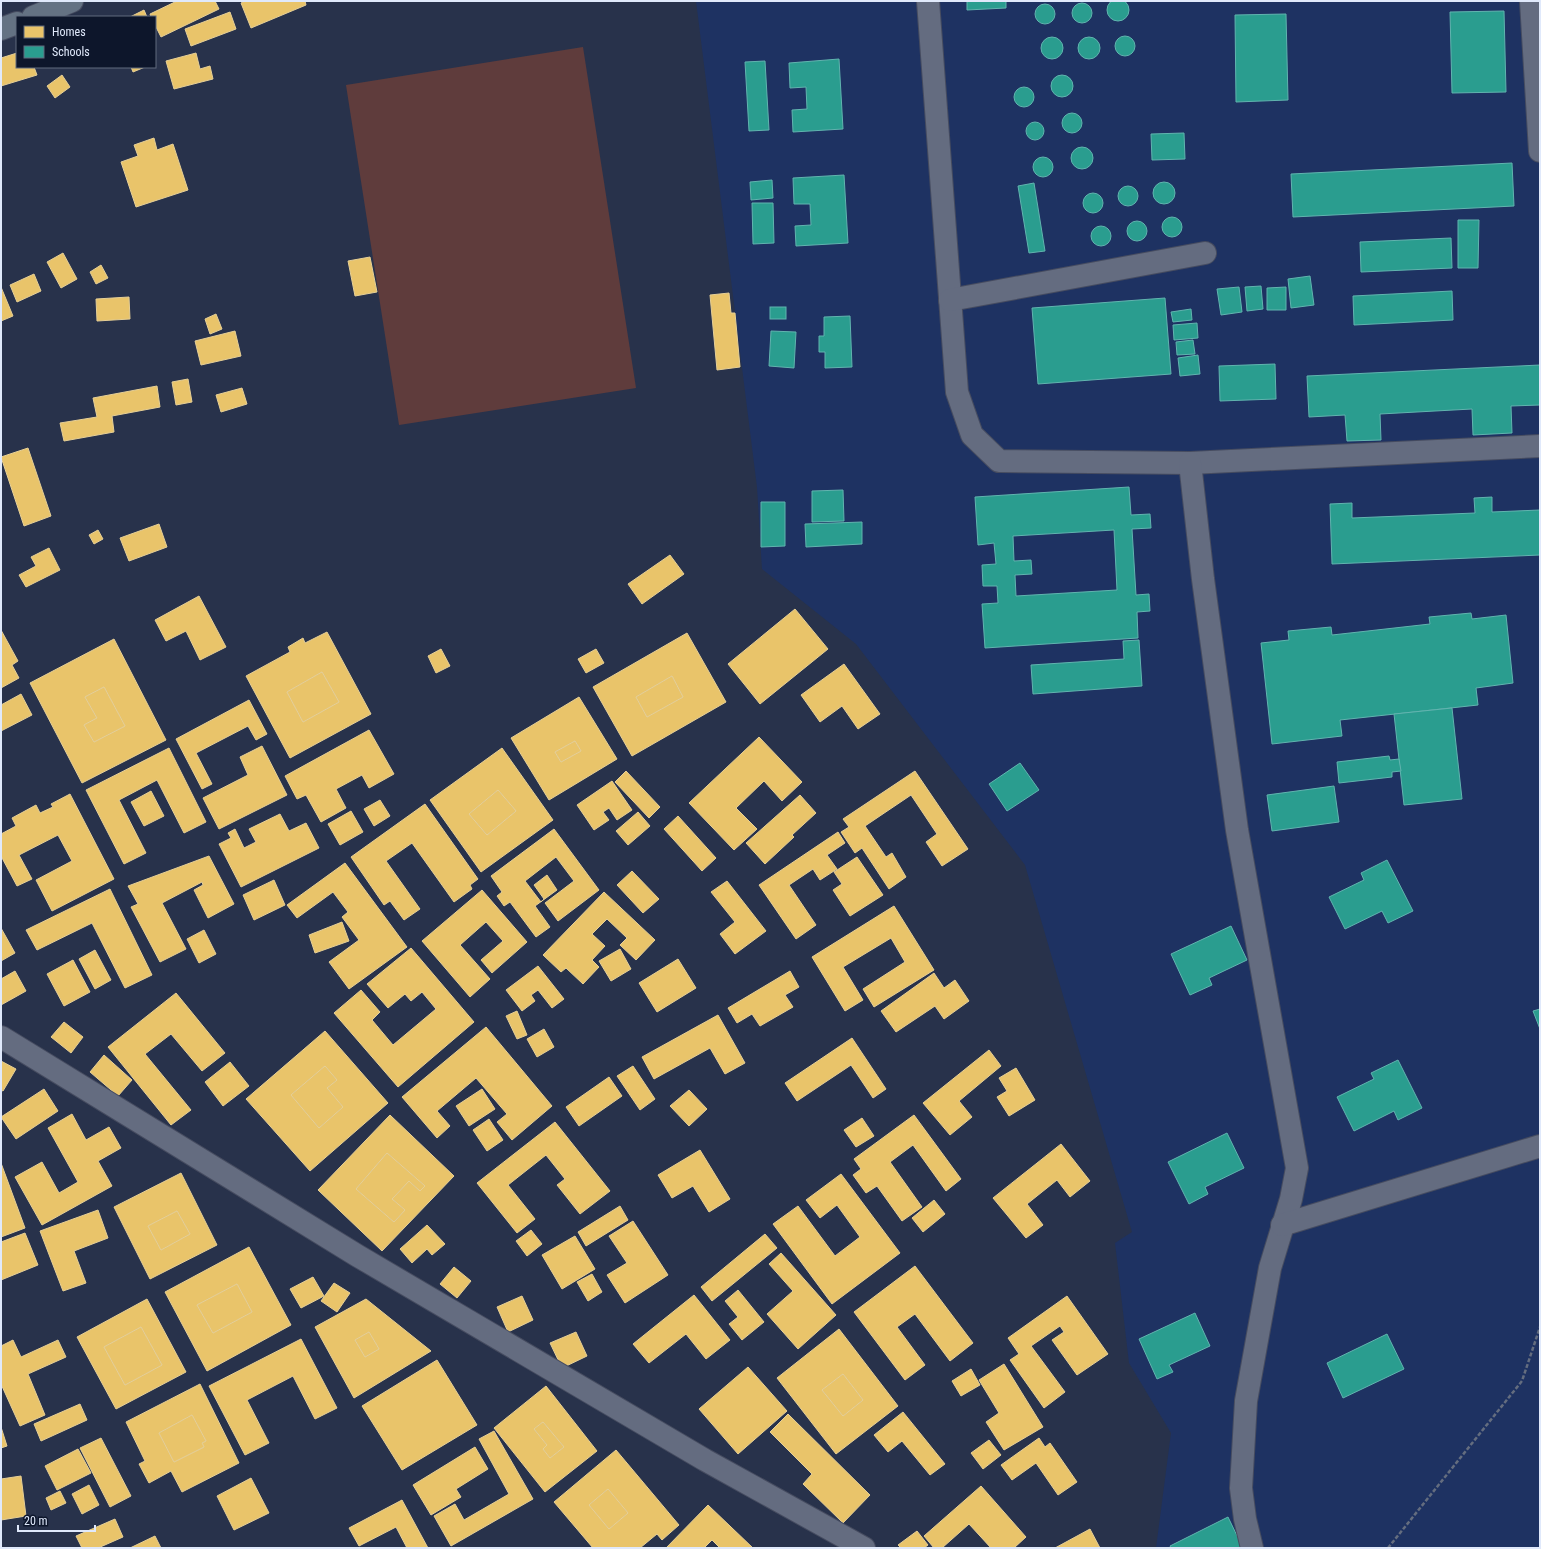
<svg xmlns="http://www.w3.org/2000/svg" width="1541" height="1549" viewBox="0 0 1541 1549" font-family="'Roboto Condensed',sans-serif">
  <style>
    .built { fill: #1e3262 }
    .green { fill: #5f3c3c }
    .homes { fill: #e9c46a; stroke: #e6cf96; fill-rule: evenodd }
    .schools { fill: #2a9d8f; stroke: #61b4af; fill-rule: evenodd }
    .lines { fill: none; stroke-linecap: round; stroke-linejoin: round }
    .minor-casing { stroke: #464c60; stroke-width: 24 }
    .major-casing { stroke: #464c60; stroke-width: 24 }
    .path { stroke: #646d7f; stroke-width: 2.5; stroke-dasharray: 4 2; stroke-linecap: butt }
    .minor { stroke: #646c80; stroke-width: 22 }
    .major { stroke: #647283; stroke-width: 22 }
  </style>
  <rect width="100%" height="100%" fill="#28324b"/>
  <path class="built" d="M696,1h844v1547h-384l15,-115 -42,-70 -14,-120 17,-11 -107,-367 -169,-221 -94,-75 -5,-82z"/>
  <path class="green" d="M583,47l53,341 -237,37 -53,-340z"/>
  <g class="homes">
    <path d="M177,1h38l4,8 -58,28 -6,-12v-8h-4l-1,-3z"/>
    <path d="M245,1h60l1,4 -55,23 -10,-25z"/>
    <path d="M144,10l3,7h-17z"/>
    <path d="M230,12l6,17 -45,17 -6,-17z"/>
    <path d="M17,53v14h17l3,8 -36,11v-28z"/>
    <path d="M196,53l4,16 10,-3 3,13 -39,10 -8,-28z"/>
    <path d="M131,67h14l-12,5z"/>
    <path d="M62,75l8,12 -15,11 -8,-12z"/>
    <path d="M154,138l3,12 16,-6 15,46 -52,17 -15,-45 17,-6 -4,-11z"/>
    <path d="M63,253l14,26 -16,9 -14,-26z"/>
    <path d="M370,257l7,35 -22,4 -7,-35z"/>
    <path d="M101,265l7,13 -12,6 -6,-12z"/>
    <path d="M34,274l7,17 -24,11 -7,-17z"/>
    <path d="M1,287l12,29 -12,5z"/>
    <path d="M729,293l2,20h4l5,54 -23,3 -7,-75z"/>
    <path d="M129,297l1,22 -33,2 -1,-22z"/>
    <path d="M216,314l6,15 -12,5 -5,-15z"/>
    <path d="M235,331l6,25 -40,9 -6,-24z"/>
    <path d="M188,379l4,23 -16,3 -4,-23z"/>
    <path d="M157,386l3,21 -48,9 2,16 -50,9 -4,-18 37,-6 -4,-19z"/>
    <path d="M242,388l5,16 -26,8 -5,-17z"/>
    <path d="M28,448l23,68 -27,10 -23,-69z"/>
    <path d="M159,524l8,23 -38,14 -9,-23z"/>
    <path d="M98,530l5,9 -9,5 -5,-9z"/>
    <path d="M49,548l11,22 -34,17 -7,-12 17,-9 -5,-9z"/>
    <path d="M670,555l14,19 -42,30 -14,-20z"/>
    <path d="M199,596l27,51 -26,13 -14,-29 -20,10 -11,-21z"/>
    <path d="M795,609l33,40 -68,55 -32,-40z"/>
    <path d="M1,630l17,31 -6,4 7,13 -18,10z"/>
    <path d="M327,632l44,82 -81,44 -44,-82 44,-24 -2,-5 15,-9 2,5zM322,672l17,30 -36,20 -16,-30z"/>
    <path d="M687,633l39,69 -94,54 -39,-69zM672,676l11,21 -36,20 -11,-20z"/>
    <path d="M114,639l52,101 -84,43 -52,-100zM104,687l21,39 -31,16 -10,-17 13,-7 -12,-21z"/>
    <path d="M441,649l9,17 -14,7 -8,-17z"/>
    <path d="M596,649l8,14 -18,10 -8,-14z"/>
    <path d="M844,664l36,50 -22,15 -16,-23 -22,16 -19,-27z"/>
    <path d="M322,672l17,30 -36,20 -16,-30z"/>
    <path d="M672,676l11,21 -36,20 -11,-20z"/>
    <path d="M104,687l21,39 -31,16 -10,-17 13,-7 -12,-21z"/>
    <path d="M21,694l11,21 -31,16v-26z"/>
    <path d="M579,697l38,62 -68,41 -38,-62zM575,741l6,10 -20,11 -6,-10z"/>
    <path d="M249,700l18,34 -11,6 -8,-14 -52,27 16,31 -10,5 -26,-50z"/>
    <path d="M369,730l25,44 -25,14 -7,-13 -26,14 10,19 -25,14 -15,-27 -9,4 -12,-23z"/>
    <path d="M759,737l43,45 -20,19 -18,-20 -28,27 21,21 -23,21 -45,-47z"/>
    <path d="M575,741l6,10 -20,11 -6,-10z"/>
    <path d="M262,746l25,49 -68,34 -16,-31 45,-23 -8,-18z"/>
    <path d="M169,748l37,74 -22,11 -27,-53 -38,20 27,53 -22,11 -38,-74z"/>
    <path d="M502,748l51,72 -72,52 -51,-72zM498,790l18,21 -29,24 -18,-21z"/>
    <path d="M626,771l34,36 -11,11 -34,-36z"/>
    <path d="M915,771l53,78 -26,17 -16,-24 11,-8 -26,-39 -46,31 21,31 6,-4 14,24 -17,12 -27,-41 -7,5 -14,-21 8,-5 -6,-8z"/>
    <path d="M612,781l20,29 -15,10 -8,-12 -6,4 6,8 -15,10 -17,-25z"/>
    <path d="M498,790l18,21 -29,24 -18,-21z"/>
    <path d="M151,791l13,25 -20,10 -13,-24z"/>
    <path d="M70,794l44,85 -62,32 -16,-31 36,-19 -14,-26 -39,20 13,24 -15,7 -16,-30v-22l15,-8 -4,-8 24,-13 4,8 13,-6 -2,-3z"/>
    <path d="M800,795l16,18 -24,22 2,2 -29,27 -19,-21z"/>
    <path d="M380,800l10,16 -16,10 -10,-17z"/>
    <path d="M425,804l53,75 -8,6 2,4 -18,13 -42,-59 -26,18 34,48 -16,11 -14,-19 -6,4 -33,-48z"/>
    <path d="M351,811l12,21 -23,13 -12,-21z"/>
    <path d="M638,812l12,14 -22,19 -12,-14z"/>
    <path d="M280,814l9,17 17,-8 13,25 -78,39 -22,-43 12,-6 -3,-5 7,-4 9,19 12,-6 -7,-13z"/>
    <path d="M678,816l38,42 -14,13 -38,-42z"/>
    <path d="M554,829l45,61 -41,31 -13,-18 29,-22 -18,-24 -31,24 16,21 3,-3 -10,-14 13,-10 10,15 -22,16 15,21 -14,10 -26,-35 -6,4 -7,-10 5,-4 -11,-16z"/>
    <path d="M838,832l7,11 -18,12 10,14 -17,11 -7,-11 -24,16 27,40 -20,14 -37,-54z"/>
    <path d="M209,856l25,48 -26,14 -14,-28 9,-5 -1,-3 -40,21 24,46 -26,13 -29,-55 7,-3 -10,-18z"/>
    <path d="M857,857l26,38 -33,21 -17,-26 9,-6 -8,-12z"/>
    <path d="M345,863l62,84 -58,42 -20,-27 30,-22 -17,-23 6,-5 -15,-20 -36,26 -10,-13z"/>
    <path d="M632,871l27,28 -16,14 -26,-28z"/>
    <path d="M274,880l11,25 -31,15 -11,-25z"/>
    <path d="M727,881l39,50 -31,23 -15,-20 15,-12 -24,-30z"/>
    <path d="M110,889l42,86 -27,13 -33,-65 -55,27 -11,-20z"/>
    <path d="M482,890l45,52 -35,31 -11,-13 22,-19 -17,-19 -26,23 30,34 -20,18 -48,-56z"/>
    <path d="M604,892l51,48 -19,20 -16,-15 7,-7 -20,-19 -15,15 13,12 -13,14 7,7 -16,17 -17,-16 -5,4 -18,-17z"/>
    <path d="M894,906l40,64 -60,37 -11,-18 42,-27 -14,-24 -48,29 20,33 -18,11 -33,-54z"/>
    <path d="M342,922l7,19 -34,12 -6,-18z"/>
    <path d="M1,928l14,25 -14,8z"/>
    <path d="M204,930l12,24 -17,9 -12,-24z"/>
    <path d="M411,948l63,74 -76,65 -64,-74 27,-23 19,22 -8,8 21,25 43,-36 -14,-17 -11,9 -6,-7 -17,14 -21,-24z"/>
    <path d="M620,949l11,20 -20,12 -12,-20z"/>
    <path d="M95,950l16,30 -16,9 -16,-30z"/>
    <path d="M678,959l18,29 -39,24 -18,-29z"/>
    <path d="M73,960l17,32 -26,14 -17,-32z"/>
    <path d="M538,966l26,33 -12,9 -14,-18 -7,5 4,6 -13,10 -16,-21z"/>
    <path d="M15,971l11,20 -25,14v-26z"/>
    <path d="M790,971l9,16 -14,8 8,12 -33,19 -8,-12 -15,9 -9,-15z"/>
    <path d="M934,973l10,15 11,-8 14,21 -25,18 -9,-13 -39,26 -15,-21z"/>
    <path d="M176,993l49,60 -23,18 -31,-37 -26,20 46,56 -20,15 -63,-78z"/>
    <path d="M517,1011l10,24 -10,4 -11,-23z"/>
    <path d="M718,1015l27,48 -20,11 -15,-26 -56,31 -12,-22z"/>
    <path d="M64,1022l19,15 -12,16 -20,-16z"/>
    <path d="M486,1027l66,79 -40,34 -15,-18 10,-8 -31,-36 -39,33 13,15 -13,12 -35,-41z"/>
    <path d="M544,1029l10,18 -17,10 -10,-18z"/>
    <path d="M325,1031l63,72 -78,68 -64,-72zM325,1066l12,14 -10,8 16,19 -24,21 -28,-33z"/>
    <path d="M852,1038l34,51 -13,9 -22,-33 -54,36 -12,-18z"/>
    <path d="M989,1050l12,16 -42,35 13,16 -22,18 -27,-32z"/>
    <path d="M104,1055l28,25 -14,16 -28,-24z"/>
    <path d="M1,1061l15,8 -13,22 -2,-1z"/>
    <path d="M230,1062l19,24 -26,20 -18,-24z"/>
    <path d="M325,1066l12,14 -10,8 16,19 -24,21 -28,-33z"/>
    <path d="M633,1066l22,33 -15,11 -23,-34z"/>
    <path d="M1016,1068l19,32 -26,16 -12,-19 10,-6 -8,-13z"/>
    <path d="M609,1077l13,19 -43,30 -13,-19z"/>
    <path d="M44,1089l14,22 -42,28 -15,-22z"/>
    <path d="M482,1089l13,20 -26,17 -13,-20z"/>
    <path d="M689,1090l18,19 -18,17 -19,-20z"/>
    <path d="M72,1114l14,26 23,-13 12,21 -23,13 14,25 -70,39 -27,-48 27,-15 17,31 19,-11 -30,-54z"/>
    <path d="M390,1115l64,61 -72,75 -64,-61zM387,1153l38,33 -5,5 -11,-10 -17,18 13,11 -11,12 -38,-33z"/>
    <path d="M914,1115l47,64 -15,12 -33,-46 -23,17 32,45 -20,14 -25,-35 -11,7 -13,-18 8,-6 -7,-10z"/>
    <path d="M862,1118l12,18 -18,11 -12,-17z"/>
    <path d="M489,1119l14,21 -16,11 -14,-21z"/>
    <path d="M555,1122l55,69 -30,23 -23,-29 8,-6 -19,-24 -38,30 27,34 -18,14 -40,-50z"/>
    <path d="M1061,1144l29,37 -20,16 -13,-17 -30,24 16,21 -17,13 -33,-40z"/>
    <path d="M700,1150l30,49 -21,13 -16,-26 -21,12 -14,-23z"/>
    <path d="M387,1153l38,33 -5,5 -11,-10 -17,18 13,11 -11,12 -38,-33z"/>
    <path d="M1,1163l24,65 -24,9z"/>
    <path d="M181,1173l36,72 -67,34 -36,-72zM177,1211l13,23 -29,16 -13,-24z"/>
    <path d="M841,1174l59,79 -68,51 -59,-80 25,-18 37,50 25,-19 -23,-32 -17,13 -14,-18z"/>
    <path d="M934,1200l11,14 -22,18 -11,-14z"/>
    <path d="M620,1206l8,14 -42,26 -8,-14z"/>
    <path d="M98,1210l10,28 -34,13 12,32 -23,8 -23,-60z"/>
    <path d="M177,1211l13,23 -29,16 -13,-24z"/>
    <path d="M633,1221l35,54 -43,28 -18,-28 20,-12 -18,-27z"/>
    <path d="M427,1225l18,19 -13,11 -5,-6 -15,14 -12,-14z"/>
    <path d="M531,1230l11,14 -15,12 -11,-15z"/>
    <path d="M25,1233l13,32 -37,15v-38z"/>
    <path d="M765,1234l12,14 -65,53 -11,-14z"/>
    <path d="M575,1236l20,33 -33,20 -20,-34z"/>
    <path d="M249,1247l42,78 -84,46 -42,-79zM237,1284l15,28 -39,21 -16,-28z"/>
    <path d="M781,1253l55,62 -38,34 -31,-35 26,-23 -24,-27z"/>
    <path d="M915,1266l58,77 -23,18 -35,-47 -18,13 28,38 -20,15 -51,-68z"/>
    <path d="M454,1267l17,14 -14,17 -17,-14z"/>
    <path d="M592,1274l10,18 -14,9 -11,-19z"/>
    <path d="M313,1277l11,19 -23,12 -11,-19z"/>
    <path d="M334,1283l16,10 -13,19 -16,-11z"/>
    <path d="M237,1284l15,28 -39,21 -16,-28z"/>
    <path d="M738,1290l26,32 -22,18 -13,-16 9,-7 -13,-16z"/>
    <path d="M694,1295l36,45 -24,19 -20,-25 -37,29 -16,-19z"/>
    <path d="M522,1296l11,24 -25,12 -11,-25z"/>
    <path d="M1067,1296l41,58 -31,21 -25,-35 12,-8 -4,-6 -29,20 34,46 -21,16 -34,-48 9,-6 -11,-16z"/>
    <path d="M147,1299l39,73 -70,37 -39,-72zM141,1327l21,38 -37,20 -21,-38z"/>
    <path d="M366,1299l65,52 -77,47 -39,-71zM369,1332l10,17 -14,8 -10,-17z"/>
    <path d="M141,1327l21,38 -37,20 -21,-38z"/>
    <path d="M839,1329l59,77 -62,48 -59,-76zM843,1374l20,26 -20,16 -21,-26z"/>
    <path d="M369,1332l10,17 -14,8 -10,-17z"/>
    <path d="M576,1332l11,24 -25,12 -12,-25z"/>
    <path d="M301,1339l36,69 -22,11 -22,-43 -46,24 22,43 -24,12 -36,-69z"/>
    <path d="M13,1340l8,17 37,-17 8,17 -38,17 17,41 -25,11 -19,-42v-38z"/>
    <path d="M437,1360l40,65 -75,45 -40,-64z"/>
    <path d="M1004,1364l39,63 -39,23 -18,-28 13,-9 -20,-33z"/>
    <path d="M748,1367l39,44 -49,43 -39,-45z"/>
    <path d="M971,1369l9,16 -19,11 -9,-15z"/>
    <path d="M843,1374l20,26 -20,16 -21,-26z"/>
    <path d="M200,1384l39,79 -57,29 -11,-21 -22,12 -10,-19 6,-3 -19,-39zM192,1415l14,26 -4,2 2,4 -30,15 -15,-29z"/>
    <path d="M546,1386l51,65 -52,41 -51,-64zM543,1422l21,25 -14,11 -7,-9 4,-4 -13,-16z"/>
    <path d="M80,1404l7,16 -46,21 -7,-17z"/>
    <path d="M903,1412l42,52 -15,11 -28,-34 -14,11 -14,-17z"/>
    <path d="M788,1414l82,81 -27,28 -40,-39 9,-10 -42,-42z"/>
    <path d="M192,1415l14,26 -4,2 2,4 -30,15 -15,-29z"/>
    <path d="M543,1422l21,25 -14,11 -7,-9 4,-4 -13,-16z"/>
    <path d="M1,1427l6,19 -6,2z"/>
    <path d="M494,1431l39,68 -82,47 -17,-30 21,-12 9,16 45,-26 -30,-55z"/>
    <path d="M101,1438l30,58 -21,11 -30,-59z"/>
    <path d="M1039,1438l6,9 5,-4 27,39 -19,13 -22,-32 -24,17 -11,-15z"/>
    <path d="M989,1440l12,15 -18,14 -12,-16z"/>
    <path d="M475,1447l13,22 -32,20 5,8 -30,18 -18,-30z"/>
    <path d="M78,1449l13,24 -34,17 -12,-24z"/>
    <path d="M616,1450l63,75 -17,15 -5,-6 -17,14h-47l-39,-46zM608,1489l20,24 -19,16 -20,-24z"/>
    <path d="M21,1476l5,40 -25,4v-41z"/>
    <path d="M251,1478l18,35 -35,17 -17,-34z"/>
    <path d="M89,1485l10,20 -17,9 -10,-20z"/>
    <path d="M981,1486l45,51 -12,11h-23l-22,-24 -27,24h-8l-10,-12z"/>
    <path d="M608,1489l20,24 -19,16 -20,-24z"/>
    <path d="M60,1491l6,12 -15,7 -5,-12z"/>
    <path d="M402,1500l26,48h-21l-11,-21 -37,19 -10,-18z"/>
    <path d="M708,1505l45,43h-33l-8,-8 -8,8h-38z"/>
    <path d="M115,1519l8,18 -25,11h-16l-6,-12z"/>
    <path d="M1090,1529l10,19h-45z"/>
    <path d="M917,1531l11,14 -4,3h-23l-3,-3z"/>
    <path d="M155,1536l6,12h-31z"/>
  </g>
  <g class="schools">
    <circle cx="1118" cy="10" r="11"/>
    <path d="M967,1h39v7l-39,2z"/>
    <circle cx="1082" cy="13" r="10"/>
    <circle cx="1045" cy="14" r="10"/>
    <path d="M1504,11l2,81 -54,1 -2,-81z"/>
    <path d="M1286,14l2,86 -52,2 -1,-87z"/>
    <circle cx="1125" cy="46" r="10"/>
    <circle cx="1089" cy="48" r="11"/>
    <circle cx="1052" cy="48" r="11"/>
    <path d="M839,59l4,70 -50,3 -1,-22 15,-1 -1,-22 -16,1 -1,-25z"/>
    <path d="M765,61l4,69 -20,1 -4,-69z"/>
    <circle cx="1062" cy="86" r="11"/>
    <circle cx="1024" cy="97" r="10"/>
    <circle cx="1072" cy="123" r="10"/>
    <circle cx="1035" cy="131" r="9"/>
    <path d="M1184,133l1,26 -33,1 -1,-26z"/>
    <circle cx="1082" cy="158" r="11"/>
    <circle cx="1043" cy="167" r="10"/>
    <path d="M1512,163l2,43 -221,11 -2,-43z"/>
    <path d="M844,175l4,68 -52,3 -1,-20 16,-1 -1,-21h-16l-1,-26z"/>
    <path d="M772,180l1,18 -22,2 -1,-18z"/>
    <circle cx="1164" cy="193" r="11"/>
    <path d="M1034,183l11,68 -16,2 -11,-67z"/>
    <circle cx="1128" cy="196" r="10"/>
    <circle cx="1093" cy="203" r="10"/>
    <path d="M752,203h21l1,40 -21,1z"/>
    <circle cx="1172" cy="227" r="10"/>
    <path d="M1458,220h21l-1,48h-20z"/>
    <circle cx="1137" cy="231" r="10"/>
    <circle cx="1101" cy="236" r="10"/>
    <path d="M1451,238l1,30 -91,4 -1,-30z"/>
    <path d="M1310,276l4,29 -23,3 -3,-29z"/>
    <path d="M1261,286l2,23 -16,2 -2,-24z"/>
    <path d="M1239,287l3,25 -21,3 -4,-26z"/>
    <path d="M1286,287v23h-19v-22z"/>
    <path d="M1452,291l1,29 -99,5 -1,-29z"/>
    <path d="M1165,298l6,76 -133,10 -6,-76z"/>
    <rect x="770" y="307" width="16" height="12"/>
    <path d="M1191,309l1,11 -19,2 -2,-10z"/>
    <path d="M850,316l2,51 -27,1v-16h-6v-16h5v-19z"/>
    <path d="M1197,323l1,15 -24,2 -1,-15z"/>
    <path d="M771,331l25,1 -2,36 -25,-2z"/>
    <path d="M1193,340l2,14 -18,1 -1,-13z"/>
    <path d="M1198,355l2,19 -20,2 -2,-18z"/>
    <path d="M1275,364l1,35 -56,2 -1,-35z"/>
    <path d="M1540,365v40l-29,1 1,27 -39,2 -1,-26 -92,5 1,26 -34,1 -2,-26 -36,2 -2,-41z"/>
    <path d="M1129,487l2,28 19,-1 1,14 -19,1 4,66 13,-1 1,17 -13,1 1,26 -153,10 -3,-44 16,-1 -1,-17h-14l-1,-21 14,-1 -2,-21 -16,2 -3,-48zM1114,530l3,60 -101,6 -1,-21 17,-1 -1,-14 -17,1 -1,-25z"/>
    <path d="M843,490l1,31 -32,1v-31z"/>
    <path d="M1492,497v15l48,-2v45l-208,9 -2,-60 22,-1v15l123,-5 -1,-15z"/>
    <path d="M761,502h24v44l-24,1z"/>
    <path d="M862,522v22l-56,3 -1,-23z"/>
    <path d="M1471,613l1,6 34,-4 7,68 -37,5 2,17 -138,15 2,16 -70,8 -11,-101 28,-3 -1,-9 43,-4 1,8 98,-11 -1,-7z"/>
    <path d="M1139,640l3,46 -109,8 -2,-29 93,-6 -1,-18z"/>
    <path d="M1452,708l10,91 -58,6 -10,-91z"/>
    <path d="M1389,756l1,4 9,-1 2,12 -9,1v5l-53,6 -2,-21z"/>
    <path d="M1020,763l19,27 -32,21 -18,-27z"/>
    <path d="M1334,786l5,36 -67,9 -5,-36z"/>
    <path d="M1387,860l26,51 -25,12 -6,-12 -37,18 -16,-32 35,-17 -3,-7z"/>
    <path d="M1231,926l16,34 -38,18 3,7 -22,10 -19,-41z"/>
    <path d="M1540,1009v20l-7,-18z"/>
    <path d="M1398,1060l24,48 -24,12 -4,-9 -40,20 -17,-34 37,-18 -3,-6z"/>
    <path d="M1227,1133l17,35 -39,19 3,7 -19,10 -21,-42z"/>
    <path d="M1195,1313l15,33 -41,19 4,7 -16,7 -18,-40z"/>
    <path d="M1387,1334l17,35 -61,29 -16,-35z"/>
    <path d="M1228,1517l15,31h-72l-1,-2z"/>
  </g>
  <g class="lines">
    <g class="minor-casing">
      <g id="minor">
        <path d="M928,1l29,391 15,43 27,26 191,2 350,-17"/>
        <path d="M1531,1l9,150"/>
        <path d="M950,300l255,-47"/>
        <path d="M1190,463l13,116 34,251 60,338 -6,31 -21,69 -24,133 -5,87 4,31 7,29"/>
        <path d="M1,1037l357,219 347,204 159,88"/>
        <path d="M1282,1225l258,-79"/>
      </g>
    </g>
    <g class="major-casing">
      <g id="major">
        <path d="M33,17l39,-16"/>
        <path d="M1,29l16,-6"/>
      </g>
    </g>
    <path class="path" d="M1388,1548l134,-167 18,-54"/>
    <use href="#minor" class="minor"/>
    <use href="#major" class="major"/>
  </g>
  <rect width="1541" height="1549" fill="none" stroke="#e0e9fb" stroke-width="4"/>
  <rect x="16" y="16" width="140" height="52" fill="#0d162b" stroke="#616a7e"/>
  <rect x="24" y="26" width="20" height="12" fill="#e9c46a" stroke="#616a7e"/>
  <text x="52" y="36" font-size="12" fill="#e0e9fb">Homes</text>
  <rect x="24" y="46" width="20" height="12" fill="#2a9d8f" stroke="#616a7e"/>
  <text x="52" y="56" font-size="12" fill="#e0e9fb">Schools</text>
  <path d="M18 1525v6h77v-6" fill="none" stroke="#e0e9fb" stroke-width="2"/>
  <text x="24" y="1525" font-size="12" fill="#e0e9fb" stroke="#0d162b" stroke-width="3" paint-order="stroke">20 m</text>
</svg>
